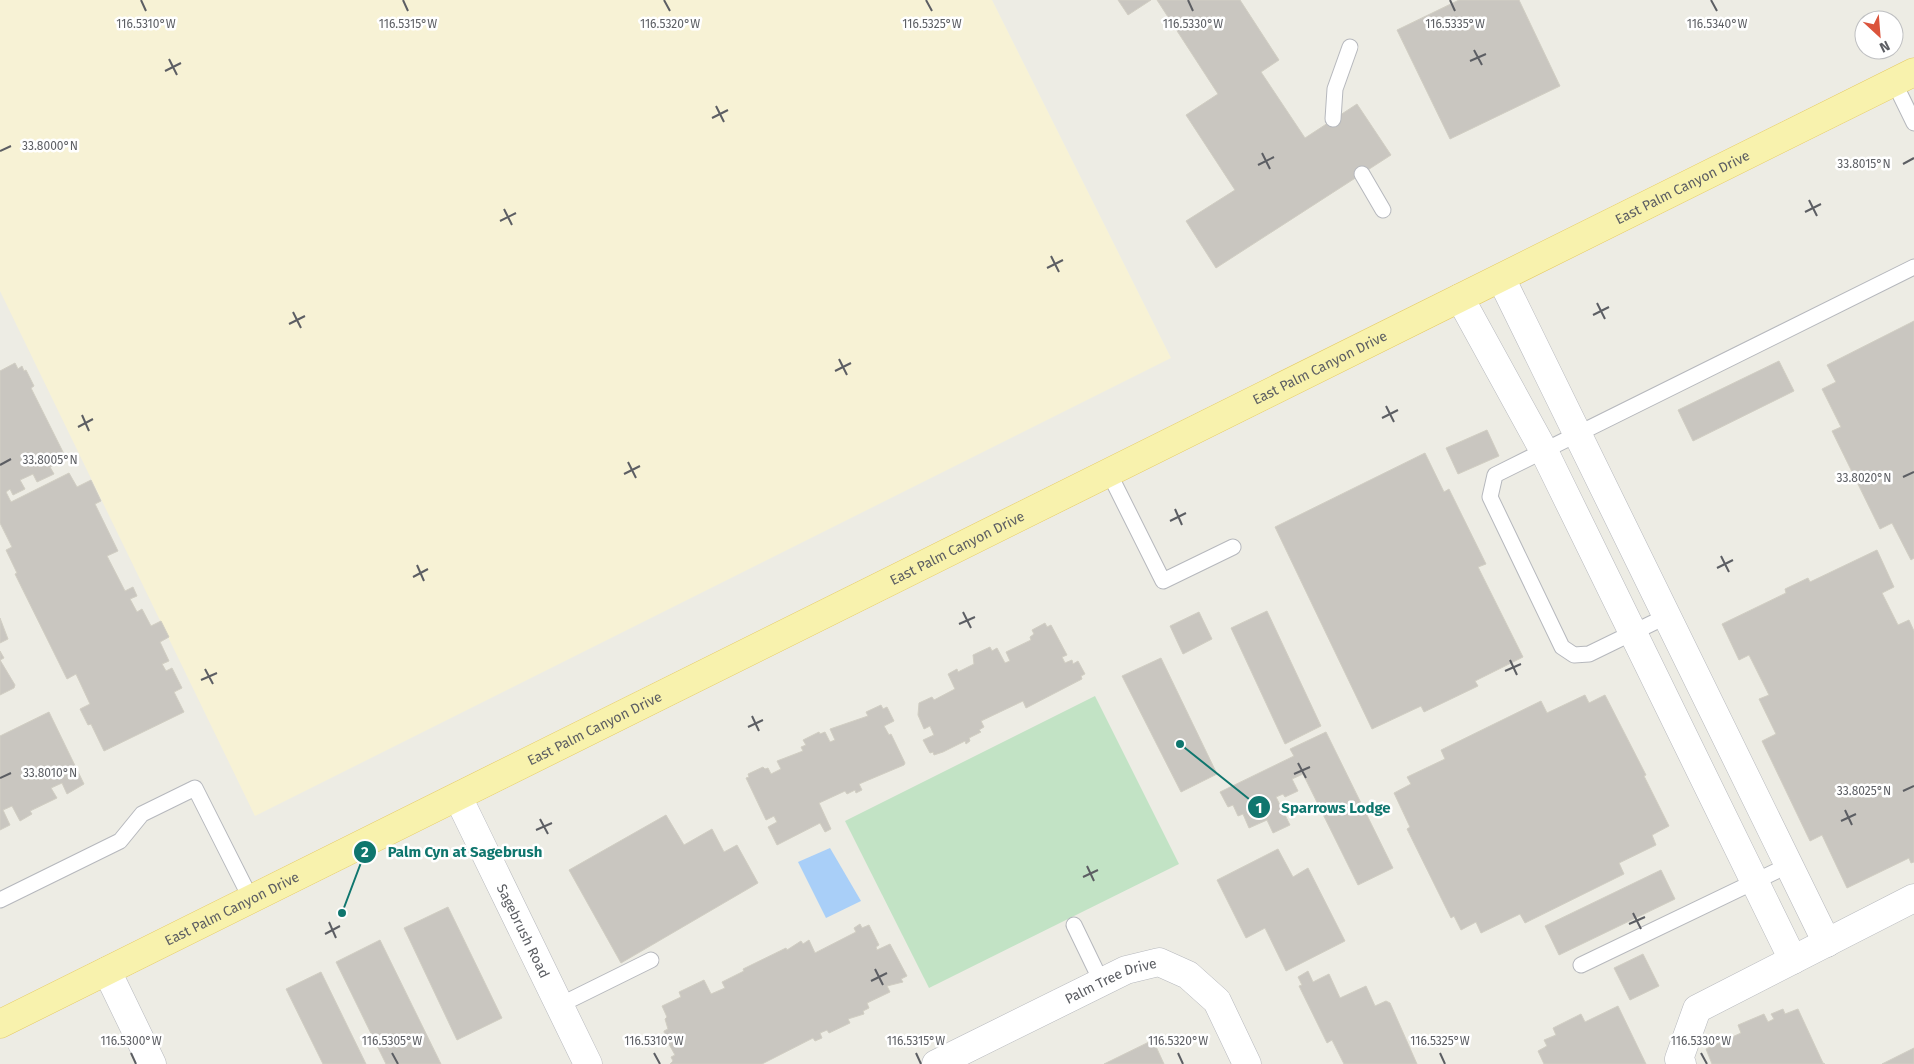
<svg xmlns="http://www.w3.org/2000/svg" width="1914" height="1064" viewBox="0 0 1914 1064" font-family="'Fira Sans',sans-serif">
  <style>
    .green { fill: #c2e3c5 }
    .sand { fill: #f7f2d5 }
    .water { fill: #a9cff8 }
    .building { fill: #c9c6c0; stroke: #d1cec3 }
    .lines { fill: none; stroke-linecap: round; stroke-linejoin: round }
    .service-casing { stroke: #b6b8bd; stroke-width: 17 }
    .minor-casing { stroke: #b6b8bd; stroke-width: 29 }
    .primary-casing { stroke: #e6cb64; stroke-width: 29 }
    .service { stroke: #fff; stroke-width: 15 }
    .minor { stroke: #fff; stroke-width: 28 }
    .primary { stroke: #f8f2ad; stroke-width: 28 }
    .ticks { fill: none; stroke: #5c5e63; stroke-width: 2 }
    .labels { text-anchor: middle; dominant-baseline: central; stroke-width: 5; stroke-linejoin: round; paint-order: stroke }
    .street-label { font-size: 14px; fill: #5c5e63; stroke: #fff }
    .ticks-label { font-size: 12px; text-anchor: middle; fill: #5c5e63; stroke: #fff; stroke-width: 5; stroke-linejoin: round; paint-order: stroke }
    .leader { fill: none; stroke: #0f766e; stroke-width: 2 }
    .callout-dot { fill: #0f766e; stroke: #fff; stroke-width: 2 }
    .mark-label { font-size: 15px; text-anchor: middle; font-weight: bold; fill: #fff }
    .callout-label { font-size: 15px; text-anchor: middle; font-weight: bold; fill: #0f766e; stroke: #fff; stroke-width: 5; stroke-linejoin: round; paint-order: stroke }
  </style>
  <rect width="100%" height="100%" fill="#edece4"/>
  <path class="green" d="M1095,696l84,168 -250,124 -84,-167z"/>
  <path class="sand" d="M0,0h992l179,358 -916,458 -255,-525z"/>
  <path class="water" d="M830,848l31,53 -35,17 -28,-56z"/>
  <g class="building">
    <path d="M1118,0h33l-23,15z"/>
    <path d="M1157,0h83l39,60 -18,12 44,66 52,-34 34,51 -175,113 -30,-47 49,-31 -49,-75 32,-21z"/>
    <path d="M1459,0h60l41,86 -110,53 -53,-109z"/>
    <path d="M1914,321v237l-3,2 -19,-37 -12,6 -48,-98 9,-4 -19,-38 14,-7 -9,-17z"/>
    <path d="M1779,361l15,30 -101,50 -15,-31z"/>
    <path d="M15,363l3,6 4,-3 2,5 2,-1 8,16 -3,2 35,70 -16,9 4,7 -17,8 -4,-8 -13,6 5,9 -12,6 -3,-6 -4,3 5,10 58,-29 8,14 14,-7 10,21 -6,3 23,47 -11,5 18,35 8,-4 4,9 -7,3 7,13 5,-3 9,17 10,-5 8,16 -9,5 9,19 -7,3 4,7 6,-3 10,20 -8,4 10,20 -80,39 -13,-27 -3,1 -8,-16 10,-5 -14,-30 -9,5 -52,-105 2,-1 -11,-23 6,-3 -12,-24v-152z"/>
    <path d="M1487,430l12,26 -41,18 -12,-26z"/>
    <path d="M1425,453l19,39 5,-3 37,75 -8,3 45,90 -48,24 3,5 -54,26 -3,-6 -49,23 -97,-202z"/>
    <path d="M1877,550l17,37 -12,6 16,32 11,-5 5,11v231l-3,1 -2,-5 -62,30 -25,-53 -12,6 -48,-100 14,-7 -17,-35 10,-4 -20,-40 -10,5 -17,-36 64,-31 -1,-4 23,-11 2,4z"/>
    <path d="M1267,611l54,115 -36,18 -54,-116z"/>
    <path d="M1199,612l13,27 -29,15 -13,-28z"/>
    <path d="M0,618l8,21 -8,4z"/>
    <path d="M1045,623l2,4 4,-2 16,30 -5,2 3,6 7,-3 1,4 5,-3 7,13 -4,2 1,3 -56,29 -3,-7 -42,20 3,6 -5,3 2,2 -12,6 1,3 -4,3 -1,-3 -22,11 -9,3 -1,-3 -3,1 -7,-13 11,-5 -4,-9 -6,3 -6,-14 1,-12 13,-6 2,3 21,-11 -7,-15 9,-5 1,3 16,-8 -1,-9 17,-8 2,4 5,-3 8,15 5,-2 -4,-9 25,-12 -1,-3 4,-3 -2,-4z"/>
    <path d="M0,651l4,7 -4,2 15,25 -1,3 -14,7z"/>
    <path d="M1161,658l56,116 -36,18 -59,-116z"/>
    <path d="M1585,695l4,8 16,-8 41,80 -2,1 25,50 -17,9 4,10 -37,18 5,11 -99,49 -5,-9 -39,19 -5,-11 -15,8 -7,-14 -3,2 -44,-89 3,-2 -16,-34 17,-9 -4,-7 38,-18 -4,-9 100,-49 6,12z"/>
    <path d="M881,705l2,4 4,-2 7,14 -10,5 5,9 2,-1 14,29 -1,2 -45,19 3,6 -6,3 -1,-3 -8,4 -2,-3 -26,12 12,26 -6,3 -5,-9 -43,22 -9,-18 9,-5 -3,-6 -8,4 -20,-42 3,-1 -1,-3 15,-7 2,2 3,-1 3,6 10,-5 -4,-8 26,-10 -2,-4 5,-2 -3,-5 16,-8 1,2 5,-2 5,10 5,-2 -5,-11 38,-13 -2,-4z"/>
    <path d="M49,712l35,72 -17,10 -5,-11 -11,5 6,10 -27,13 2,3 -12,7 -8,-15 -9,4 7,15 -10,5v-94z"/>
    <path d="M1326,732l67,136 -35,17 -55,-111 -11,5 6,12 -13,6 -2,-3 -7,3 14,28 -17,8 -6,-13 -18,8 -6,-14 -5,2 -5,-11 -5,2 -8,-15 74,-36 -4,-7z"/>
    <path d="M666,815l18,30 28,-16 12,23 13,-7 21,38 -137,80 -52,-93z"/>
    <path d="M1278,849l15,28 15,-9 37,73 -59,30 -21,-43 -19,10 -29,-58z"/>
    <path d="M1661,870l14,29 -116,56 -14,-29z"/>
    <path d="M448,907l54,111 -45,22 -53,-112z"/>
    <path d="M860,924l2,4 7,-3 10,20 -3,2 1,3 13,-6 17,32 -6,3 2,3 -16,4 3,6 -23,11 2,5 -6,3 1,3 -16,5 2,4 -21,10 -2,-3 -7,3 2,5 -7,3 -2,-3 -51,26h-92l3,-3 -2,-4 4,-2 -10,-18 -1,-6 4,-2 -3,-10 2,-2 -5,-11 19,-9 -2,-5 25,-12 7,14 14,-6 -3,-6 22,-11 -1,-2 43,-21 1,2 14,-9 2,3 6,-4 6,13 41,-21 -2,-4z"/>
    <path d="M380,940l61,124h-55l-50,-102z"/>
    <path d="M1643,954l16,32 -29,14 -16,-32z"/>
    <path d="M1308,971l5,11 16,-8 11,24 26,-12 9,20 11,-5 4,2 27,61h-73l-12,-24 -5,3 -28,-57 3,-1 -4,-8z"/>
    <path d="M321,972l45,92h-43l-37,-75z"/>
    <path d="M1618,1006l28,58h-102l-6,-13 9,-5 -3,-6 12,-5 -3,-7 28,-14 4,8z"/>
    <path d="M1783,1009l2,5 13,-5 25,54 2,1h-113l-6,-15 35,-16 -3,-8 26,-11 4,8 6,-3 -3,-5z"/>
    <path d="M1153,1040l11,24h-60z"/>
    <path d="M1914,1048v16h-32z"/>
  </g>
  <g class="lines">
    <g class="service-casing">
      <g id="service">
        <path d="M1894,82l20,41"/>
        <path d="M1333,119l2,-30 15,-42"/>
        <path d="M1362,174l21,36"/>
        <path d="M1109,473l54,108 70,-34"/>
        <path d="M1667,616l-78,38 -15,1 -12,-8 -72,-150 5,-22 419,-208"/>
        <path d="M0,900l120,-59 22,-27 53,-26 56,111"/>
        <path d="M1074,925l28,58"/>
        <path d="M1581,965l208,-100"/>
        <path d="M560,1005l91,-45"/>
      </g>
    </g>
    <g class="minor-casing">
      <g id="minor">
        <path d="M1501,278l326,665"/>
        <path d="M1460,298l84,153 249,509"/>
        <path id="s1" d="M458,797l130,267"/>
        <path d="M107,971l45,93"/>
        <path id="s2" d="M936,1064l190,-94 33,-8 29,13 29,26 30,63"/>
        <path d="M1682,1064l-3,-5 18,-50 217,-111"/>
      </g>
    </g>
    <g class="primary-casing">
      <g id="primary">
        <path id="s3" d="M0,1024l1914,-952"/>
      </g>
    </g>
    <use href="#service" class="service"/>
    <use href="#minor" class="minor"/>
    <use href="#primary" class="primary"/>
  </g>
  <path class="ticks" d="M141,0l5,11M403,0l5,11M664,0l6,11M926,0l6,11M1188,0l5,11M1450,0l5,11M1711,0l6,11M1474,50l8,15M169,59l8,16M1470,61l16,-7M165,71l16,-8M716,106l8,16M712,118l16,-8M0,151l11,-5M1262,153l8,16M1903,164l11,-6M1258,165l16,-8M1809,200l8,16M504,209l8,16M1805,212l16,-8M500,221l16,-8M1051,256l8,16M1047,268l16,-8M1597,303l8,16M293,312l8,16M1593,315l16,-8M289,324l16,-8M839,359l8,16M835,371l16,-8M1386,406l8,16M82,415l7,16M1382,418l16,-8M78,427l15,-8M628,462l8,16M0,465l11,-6M624,474l16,-8M1903,477l11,-5M1175,509l7,16M1170,521l16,-8M1721,556l8,16M417,565l7,16M1717,568l16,-8M413,577l15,-8M963,612l8,16M959,624l16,-7M1510,660l7,15M205,669l8,15M1505,671l16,-7M201,680l16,-7M752,716l7,15M748,727l15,-7M1298,763l8,15M1294,774l16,-7M0,778l11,-5M1903,791l11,-5M1845,810l7,15M540,819l8,15M1841,821l15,-7M536,830l16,-7M1087,866l7,15M1083,877l15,-7M1633,913l8,16M329,922l7,16M1629,924l16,-7M325,934l15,-8M875,969l8,16M871,981l16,-8M131,1053l5,11M392,1053l6,11M654,1053l6,11M916,1053l5,11M1178,1053l5,11M1440,1053l5,11M1701,1053l6,11"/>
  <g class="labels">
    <g class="street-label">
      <text stroke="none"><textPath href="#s3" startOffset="1879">East Palm Canyon Drive</textPath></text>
      <text stroke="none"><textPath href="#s3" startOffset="1474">East Palm Canyon Drive</textPath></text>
      <text stroke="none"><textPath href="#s3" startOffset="1069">East Palm Canyon Drive</textPath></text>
      <text stroke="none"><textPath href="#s3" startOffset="664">East Palm Canyon Drive</textPath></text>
      <text stroke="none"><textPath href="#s3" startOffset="259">East Palm Canyon Drive</textPath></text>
      <text stroke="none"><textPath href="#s1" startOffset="149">Sagebrush Road</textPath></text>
      <text stroke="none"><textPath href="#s2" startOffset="194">Palm Tree Drive</textPath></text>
    </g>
  </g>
  <g class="ticks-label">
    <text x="146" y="28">116.5310°W</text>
    <text x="408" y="28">116.5315°W</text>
    <text x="670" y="28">116.5320°W</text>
    <text x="932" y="28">116.5325°W</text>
    <text x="1193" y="28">116.5330°W</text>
    <text x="1455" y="28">116.5335°W</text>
    <text x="1717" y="28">116.5340°W</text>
    <text x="50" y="150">33.8000°N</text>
    <text x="1864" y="168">33.8015°N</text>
    <text x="50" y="464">33.8005°N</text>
    <text x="1864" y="482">33.8020°N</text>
    <text x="50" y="777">33.8010°N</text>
    <text x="1864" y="795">33.8025°N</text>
    <text x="131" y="1045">116.5300°W</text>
    <text x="392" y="1045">116.5305°W</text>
    <text x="654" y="1045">116.5310°W</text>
    <text x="916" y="1045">116.5315°W</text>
    <text x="1178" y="1045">116.5320°W</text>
    <text x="1440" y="1045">116.5325°W</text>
    <text x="1701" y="1045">116.5330°W</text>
  </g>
  <path class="leader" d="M1180 744L1259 807M342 913L365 852"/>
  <g class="callout-dot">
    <circle cx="1180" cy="744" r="5"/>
    <circle cx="342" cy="913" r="5"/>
    <circle cx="1259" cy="807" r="12"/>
    <circle cx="365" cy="852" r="12"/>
  </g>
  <g class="mark-label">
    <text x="1259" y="813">1</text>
    <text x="365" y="857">2</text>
  </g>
  <g class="callout-label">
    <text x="1336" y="813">Sparrows Lodge</text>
    <text x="465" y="857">Palm Cyn at Sagebrush</text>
  </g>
  <g transform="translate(1879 35) rotate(154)"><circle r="24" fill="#ffffff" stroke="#bebfc1"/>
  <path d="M0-4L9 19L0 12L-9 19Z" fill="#db543c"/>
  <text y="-8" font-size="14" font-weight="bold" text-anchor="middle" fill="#5c5e63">N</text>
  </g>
</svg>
